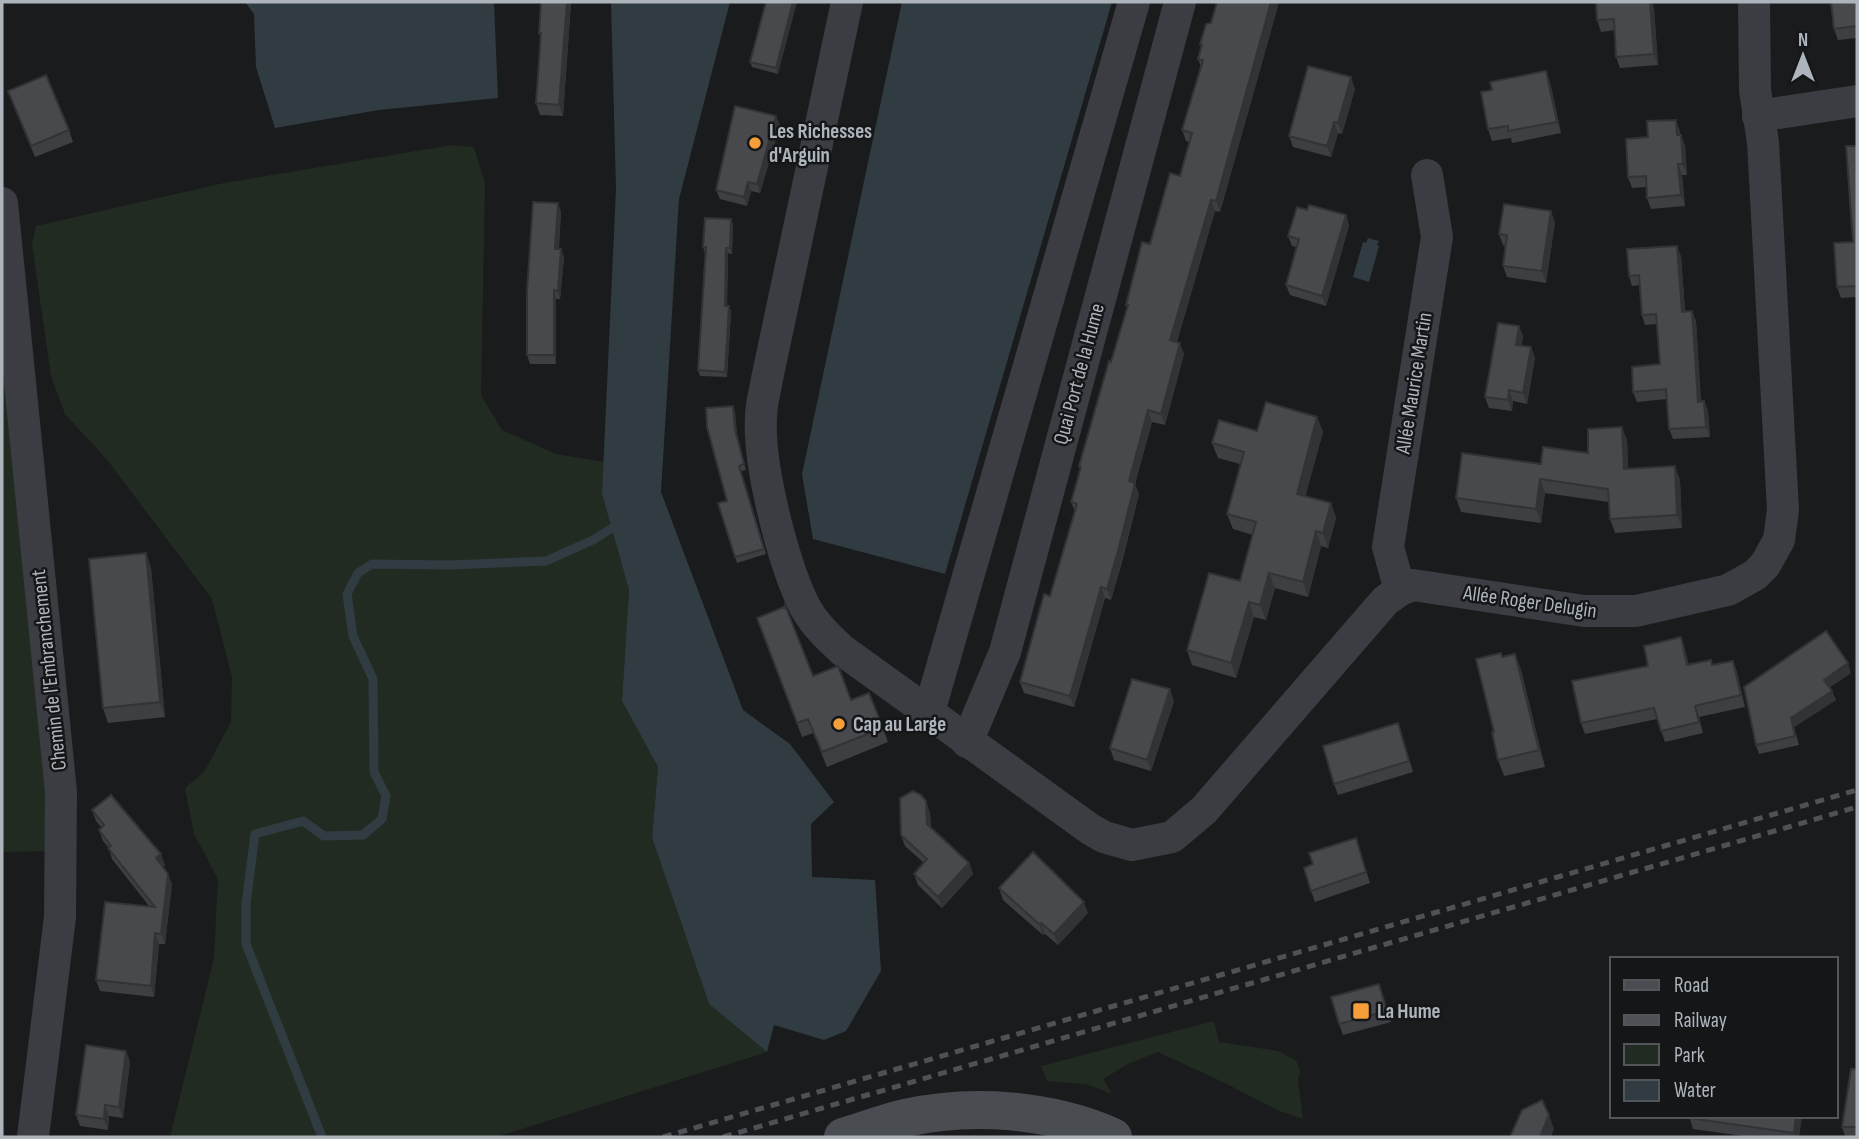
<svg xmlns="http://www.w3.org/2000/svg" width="1859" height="1139" viewBox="0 0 1859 1139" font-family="'Sofia Sans Condensed',sans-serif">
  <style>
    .green { fill: #222b22 }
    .water { fill: #303c42 }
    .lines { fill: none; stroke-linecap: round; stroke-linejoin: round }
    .stream { stroke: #303c42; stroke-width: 9 }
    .street { stroke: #3b3d42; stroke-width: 32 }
    .secondary { stroke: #494d52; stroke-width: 38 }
    .rail { stroke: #4e5257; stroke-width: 5; stroke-dasharray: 9 7; stroke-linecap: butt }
    .wall { fill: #3d3f42 }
    .shaded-wall { fill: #323336 }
    .building { fill: #47494d; stroke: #323336; stroke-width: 2 }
    .poi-dot { fill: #f69e39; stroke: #151618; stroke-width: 2.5 }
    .labels { text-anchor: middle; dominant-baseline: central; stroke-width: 5; stroke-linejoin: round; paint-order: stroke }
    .poi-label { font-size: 21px; font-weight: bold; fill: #adb4bc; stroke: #151618; text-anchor: start }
    .street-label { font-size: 21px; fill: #adb4bc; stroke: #151618 }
  </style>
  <rect width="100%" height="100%" fill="#1a1b1d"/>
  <g class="green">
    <path d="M452,145l22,2 11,36 -4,212 21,35 54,24 48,8 -2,32 27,96 -7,111 36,66 -6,72 57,165 58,48 -271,85h-326l44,-179 4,-79 -24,-45 -9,-46 19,-16 27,-50 1,-45 -20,-78 -104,-138 -43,-47 -14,-38 -19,-132 4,-18 188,-43z"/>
    <path d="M2,203l60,648 -60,1z"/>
    <path d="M1214,1021l5,21 59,9 19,10 3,10 -2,9 5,39 -26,-9 -50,-26 -69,-32 -30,12 -25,15 9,15 -26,-10 -39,-3 -6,-15z"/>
  </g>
  <g class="water">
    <path d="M245,2h249l4,96 -119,12 -104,18 -19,-61 -2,-53z"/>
    <path d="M611,2h119l-51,197 -18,293 82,218 47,34 44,58 -23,22 1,53 63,3 6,91 -35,60 -22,9 -50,-15 -7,27 -58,-48 -57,-166 6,-71 -36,-66 7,-111 -27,-96 14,-305z"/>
    <path d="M902,2h210l-167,572 -132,-35 -11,-65z"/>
    <path d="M1368,238l11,3 -2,4 2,1 -10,36 -16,-5 10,-35 3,1z"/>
  </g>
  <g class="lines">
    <path class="stream" d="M322,1137l-76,-193v-40l9,-70 48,-13 21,15 39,-1 19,-16 4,-23 -12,-24 -1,-93 -20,-43 -6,-42 11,-21 14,-9 79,1 95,-4 47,-21 19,-12"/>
    <g class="street">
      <path d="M847,2l-80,377c-2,13 -6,25 -6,38 -3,48 22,145 43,188 9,18 24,32 38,45l248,179 14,8 28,8 40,-8 32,-27 181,-209 15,-11 13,-5 171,26h52l92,-21 27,-15 10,-10 14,-25 4,-30 -20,-368 -8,-52 -1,-88"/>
      <path d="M1758,116l99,-15"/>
      <path d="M2,203l59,589 -1,125 -27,220"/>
      <path d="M1400,590l-12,-43 49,-310 -10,-62"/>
      <path d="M929,712l205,-710"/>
      <path d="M967,742l38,-90 175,-650"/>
    </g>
    <path class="secondary" d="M843,1137c20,-6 41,-14 62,-19 67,-15 145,-9 208,19"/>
    <g class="rail">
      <path d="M663,1137l1194,-347"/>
      <path d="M723,1137l1134,-330"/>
    </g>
  </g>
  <g class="wall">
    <path d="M567,2l4,1 -8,113 -23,-1 -4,-12 4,-66 -1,-4z"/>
    <path d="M766,2l12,72 -26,-7 -2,-5z"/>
    <path d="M1217,2h62l-59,210 -5,-1 -38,131 7,12 -19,71 -13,-3 -17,62 4,10 -17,68 -11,38 -6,-2 -31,109 -50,-14 -4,-11 30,-86 25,-85 -4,-9 9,-32 -1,-4 48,-157 -1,-4 24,-61 30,-68 9,-34 -3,-1 -4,-11 19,-63 -3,-8 3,-11 -1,-4 11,-21z"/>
    <path d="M1857,2v36l-19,2 -4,-11z"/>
    <path d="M1654,8l4,57 -38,3 -4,-11 -1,-27 -14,2 -4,-12z"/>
    <path d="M1550,82l11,51 -49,10 -1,-5 -19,3 -4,-12z"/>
    <path d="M1355,89l-13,45 -4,-1 -7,24 -38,-10 -4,-11z"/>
    <path d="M12,102l57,28 4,12 -38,15z"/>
    <path d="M1676,120l4,15 5,11 2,29h-5l3,31 -34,3 -4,-11 -1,-11 -14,1 -4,-11 20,-40z"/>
    <path d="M780,125l-20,68 -9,-2 -4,15 -27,-7 -4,-9z"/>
    <path d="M1857,146v151l-16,1 -4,-11 16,-45z"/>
    <path d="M1307,210l39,5 3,11 -23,80 -36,-11 -4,-10 10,-38 -4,-1 -4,-10z"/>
    <path d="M561,211l-2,38 5,8 -4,42h-4v65h-26l-3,-9z"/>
    <path d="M731,219l2,6 -1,29 -4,-1 -1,53h2l2,6 -4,65 -27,-1 -2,-6 7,-117 -2,-6z"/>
    <path d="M1555,222l-9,61 -39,-6 -4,-11 3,-20 -3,-1 -4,-11z"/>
    <path d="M1681,256l4,56 7,-1 4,10 5,81 3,-1 4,10 2,26 -37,2 -4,-10 -2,-30 -30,3 -4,-10 27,-28 -3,-40 -12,1 -3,-10 -2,-30 -8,1 -3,-10z"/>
    <path d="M1519,326l4,11 -2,8 14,13 -8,46 -14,-3 -1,10 -23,-3 -4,-11z"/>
    <path d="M733,406l2,6 2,23 9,35 -5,1 25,83 -29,9 -19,-60 9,-2z"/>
    <path d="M1317,417l6,15 -18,64 26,7 5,15 -8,30 -7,-2 -13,51 -33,-9 -9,32 -12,-3 -18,61 -44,-13 -5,-15 53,-69 13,-46 -20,-6 -6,-15 13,-50 -22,-6 -6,-15z"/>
    <path d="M1622,427l5,14 1,28 52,11 2,48 -67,5 -5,-14 -1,-17 -64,-9 -4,30 -80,-11 -5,-14 85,-34 47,-11z"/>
    <path d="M146,553l5,15 14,149 -57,6 -5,-15z"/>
    <path d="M757,618l56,58 70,52 5,14 -61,25 -14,-34 -11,4z"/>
    <path d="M1681,637l8,28h24l20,-4 4,11 8,35 -46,10 4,16 -38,9 -8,-23 -72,15 -4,-11z"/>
    <path d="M1515,654l6,16 24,97 -41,9 -6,-16 -4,-28 9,-75z"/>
    <path d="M1851,673l-21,14 6,13 -42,27 5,18 -40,9 -3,-9 -12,-58z"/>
    <path d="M1174,701l-23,70 -37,-11 -4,-12z"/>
    <path d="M1402,734l11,38 -75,23 -4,-11z"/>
    <path d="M92,810l73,55 -2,2 9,17 -7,60h-6l-5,53 -54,-6 -4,-11 54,-73 -38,-48 -3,-11 -6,-7 -4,-11 3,-2 -6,-7z"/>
    <path d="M930,812l1,15 38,36 4,11 -31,34 -24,-23 -4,-11 10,-11 -19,-17 -4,-11z"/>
    <path d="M1356,838l14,45 -55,19 -4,-11 2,-27z"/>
    <path d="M999,888l89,25 -30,32 -13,-11 -2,1 -40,-35z"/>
    <path d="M1379,984l12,38 -48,13 -4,-11z"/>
    <path d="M126,1051l4,11 -7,56 -14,-2 -1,14 -28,-4 -4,-11z"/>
    <path d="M1857,1069v68l-12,-1 -3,-9z"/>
    <path d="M1689,1116h113l-3,21h-49l-57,-8z"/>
  </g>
  <g class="shaded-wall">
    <path d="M567,2l4,1 -8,113 -4,-11z"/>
    <path d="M793,2h4l-19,72 -2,-6z"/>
    <path d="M1271,2h8l-59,210 -4,-11z"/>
    <path d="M1650,2h2l2,6 4,57 -4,-11z"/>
    <path d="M1546,71l4,11 11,51 -4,-11z"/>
    <path d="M1351,77l4,12 -13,45 -4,-11z"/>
    <path d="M776,116l4,9 -20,68 -3,-9z"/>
    <path d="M1676,120l4,11 1,15 -4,-11z"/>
    <path d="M1334,122l4,11 -7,24 -4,-11z"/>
    <path d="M1681,135l4,11 2,29 -4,-11z"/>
    <path d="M1678,164l4,11 3,31 -4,-11z"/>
    <path d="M748,182l3,9 -4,15 -3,-9z"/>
    <path d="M1211,200l4,11 -41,140 -4,-11z"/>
    <path d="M558,203l3,8 -3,46 -3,-8z"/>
    <path d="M1551,211l4,11 -9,61 -4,-12z"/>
    <path d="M1346,215l3,11 -23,80 -4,-10z"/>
    <path d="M731,219l2,6 -1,29 -2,-6z"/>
    <path d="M1677,246l4,10 5,66 -4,-10z"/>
    <path d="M726,248l2,5 -1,58 -2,-5z"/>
    <path d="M561,249l3,8 -4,42 -2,-8z"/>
    <path d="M554,290l2,9v65l-2,-9z"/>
    <path d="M729,306l2,6 -4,65 -2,-5z"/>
    <path d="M1692,311l4,10 5,91 -3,-10z"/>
    <path d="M1519,326l4,11 -3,19 -4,-11z"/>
    <path d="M1180,343l4,11 -19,71 -4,-11z"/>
    <path d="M1531,347l4,11 -8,46 -4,-11z"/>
    <path d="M1509,390l4,11 -1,10 -4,-11z"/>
    <path d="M1704,401l4,10 2,26 -4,-10z"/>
    <path d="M733,406l2,6 2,23 9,35 -11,-41z"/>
    <path d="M1148,410l4,12 -17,62 4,10 -28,106 -4,-11 22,-108z"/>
    <path d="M1317,417l6,15 -21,77 -5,-15z"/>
    <path d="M1622,427l5,14 2,42 -5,-14z"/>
    <path d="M1675,466l5,14 2,48 -5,-13z"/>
    <path d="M1540,479l5,14 -4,30 -5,-14z"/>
    <path d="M1331,503l5,15 -8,30 -5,-15z"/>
    <path d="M1316,531l5,15 -13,51 -5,-15z"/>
    <path d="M146,553l5,15 14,149 -5,-15z"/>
    <path d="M1269,573l6,15 -9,32 -6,-15z"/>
    <path d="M1101,587l4,11 -31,109 -4,-11z"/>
    <path d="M1249,602l5,15 -18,61 -5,-15z"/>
    <path d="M1681,637l4,11 6,29 -4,-12z"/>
    <path d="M1515,654l6,16 24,97 -6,-17z"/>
    <path d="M1733,661l4,11 8,35 -4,-12z"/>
    <path d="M1848,663l3,10 -24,16 -3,-9z"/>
    <path d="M1170,689l4,12 -23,70 -4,-11z"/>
    <path d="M1832,691l4,9 -42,27 5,18 -8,-27z"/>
    <path d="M1695,706l4,11 4,16 -4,-11z"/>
    <path d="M926,801l4,11 1,23 -4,-11z"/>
    <path d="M161,854l4,11 -5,4 -4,-11z"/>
    <path d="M969,863l4,11 -31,34 -4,-11z"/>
    <path d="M168,874l4,10 -7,60 -4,-10z"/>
    <path d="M1084,902l4,11 -30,32 -4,-11z"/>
    <path d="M1041,923l4,11 -2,1 -4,-11z"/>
    <path d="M155,933l4,11 -5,53 -3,-11z"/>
    <path d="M126,1051l4,11 -7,56 -4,-11z"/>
    <path d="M105,1105l4,11 -1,14 -4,-11z"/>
    <path d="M1549,1115l5,14 -3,8h-11z"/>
    <path d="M1796,1116h6l-3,21h-4l-1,-4z"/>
  </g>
  <g class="building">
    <path d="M541,2h26l-8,103 -23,-2 5,-70h-2z"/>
    <path d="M766,2h27l-17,66 -26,-6z"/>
    <path d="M1217,2h54l-55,199 -5,-1 -41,140 10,3 -19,71 -13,-4 -19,71 6,2 -17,68 -11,38 -6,-2 -31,109 -50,-14 24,-88 6,2 27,-92 -6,-2 10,-35 -2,-1 30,-105 2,1 17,-57h-2l16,-63 8,2 20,-71 10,3 12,-43 -10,-3 21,-70 -5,-1 4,-14 -2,-1 6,-20 5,-1z"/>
    <path d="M1596,2h54l4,52 -38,3 -2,-38 -17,1z"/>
    <path d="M1831,2h26v24l-23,3z"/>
    <path d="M1308,66l43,11 -13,46 -4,-1 -7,24 -38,-10z"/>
    <path d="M1546,71l11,51 -49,9v-5l-20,3 -7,-37 11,-2 -2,-8z"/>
    <path d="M46,75l23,55 -38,16 -23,-55z"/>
    <path d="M735,106l41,10 -19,68 -9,-2 -4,15 -28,-7z"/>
    <path d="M1676,120l1,15h4l2,29h-5l3,31 -34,3 -1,-22 -18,1 -2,-38 22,-2 -1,-16z"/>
    <path d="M1846,146h11v140l-20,1 -3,-44 19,-1z"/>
    <path d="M533,202l25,1 -3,46h6l-3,42 -4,-1v65h-27v-63z"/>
    <path d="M1504,204l47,7 -9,60 -39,-5 4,-31 -8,-1z"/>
    <path d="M1309,205l37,10 -24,81 -36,-11 13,-46 -11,-3 9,-29 10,3z"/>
    <path d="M705,218l26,1 -1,29h-4l-1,58h4l-4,66 -27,-2 8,-123h-3z"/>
    <path d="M1677,246l5,66 10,-1 6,91 6,-1 2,26 -37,2 -3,-40 -33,3 -1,-25 28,-3 -4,-50 -14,1 -3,-40 -10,1 -2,-27z"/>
    <path d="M1498,323l21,3 -3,19 15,2 -8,46 -14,-3 -1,10 -23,-3z"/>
    <path d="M1266,402l51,15 -20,77 34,9 -8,30 -7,-2 -13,51 -34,-9 -9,32 -11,-3 -18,61 -44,-13 22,-77 31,8 16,-59 -29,-8 17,-62 -32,-9 7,-23 38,11z"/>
    <path d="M733,406l2,23 9,35 -5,2 25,83 -29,8 -17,-54 9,-2 -20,-74 -1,-19z"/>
    <path d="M1622,427l2,42 51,-3 2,49 -67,4 -2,-30 -68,-10 -4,30 -80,-11 6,-45 79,11 2,-17 45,6v-24z"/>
    <path d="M146,553l14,149 -57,6 -14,-149z"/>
    <path d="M785,605l28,71 25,-10 13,34 18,-7 14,35 -61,24 -14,-33 -11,4 -40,-105 27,-11v2z"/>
    <path d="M1826,631l22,32 -24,17 8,11 -41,27 4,18 -39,9 -12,-58z"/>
    <path d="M1681,637l6,28 24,-5 1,5 21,-4 8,34 -46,11 4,16 -38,9 -7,-23 -73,15 -9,-42 76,-15 -4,-20z"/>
    <path d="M1501,653l1,4 13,-3 24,96 -41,10 -6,-28h2l-18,-73z"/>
    <path d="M1132,679l38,10 -23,71 -37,-12z"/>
    <path d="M1398,723l11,38 -75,23 -11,-38z"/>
    <path d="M913,791l8,4 5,6 1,23 42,39 -31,34 -24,-23 13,-15 -26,-24 -1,-37z"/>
    <path d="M111,795l50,59 -5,4 12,16 -7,60 -6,-1 -4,53 -55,-6 9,-78 50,5 -47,-59 3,-2 -12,-16 5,-5 -12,-15z"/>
    <path d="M1356,838l10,34 -55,19 -7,-23 9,-4 -4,-11z"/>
    <path d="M1033,852l51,50 -30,32 -13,-11 -2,1 -40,-36z"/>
    <path d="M1379,984l8,27 -48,13 -8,-27z"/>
    <path d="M86,1045l40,6 -7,56 -14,-2 -1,14 -28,-4z"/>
    <path d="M1851,1069h6v58h-15z"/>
    <path d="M1542,1100l7,15 -9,22h-30l12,-27z"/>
    <path d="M1689,1116h107l-2,17 -105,-15z"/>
  </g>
  <g class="poi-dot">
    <circle cx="755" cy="143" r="7"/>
    <circle cx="839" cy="724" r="7"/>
    <rect x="1352" y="1002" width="18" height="18" rx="3.5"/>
  </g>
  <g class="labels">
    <g class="poi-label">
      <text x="769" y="131">Les Richesses<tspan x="769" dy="24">d'Arguin</tspan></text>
      <text x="853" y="724">Cap au Large</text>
      <text x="1377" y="1011">La Hume</text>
    </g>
    <g class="street-label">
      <text transform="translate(1079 374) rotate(-75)">Quai Port de la Hume</text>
      <text transform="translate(1414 383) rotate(-81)">Allée Maurice Martin</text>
      <text transform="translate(1530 602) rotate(8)">Allée Roger Delugin</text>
      <text transform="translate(49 670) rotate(-96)">Chemin de l'Embranchement</text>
    </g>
  </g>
  <rect width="1859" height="1139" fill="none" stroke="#adb4bc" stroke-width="7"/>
  <rect x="1610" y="957" width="228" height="161" fill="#151618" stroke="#52555a" stroke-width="2"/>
  <rect x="1624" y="980" width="35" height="10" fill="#494d52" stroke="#52555a" stroke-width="2"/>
  <text x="1674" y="992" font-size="21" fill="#adb4bc">Road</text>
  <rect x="1624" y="1015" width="35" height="10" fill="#4e5257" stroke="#52555a" stroke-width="2"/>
  <text x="1674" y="1027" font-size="21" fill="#adb4bc">Railway</text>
  <rect x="1624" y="1044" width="35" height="21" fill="#222b22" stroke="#52555a" stroke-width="2"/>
  <text x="1674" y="1062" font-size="21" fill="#adb4bc">Park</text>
  <rect x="1624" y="1080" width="35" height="21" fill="#303c42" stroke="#52555a" stroke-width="2"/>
  <text x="1674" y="1097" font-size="21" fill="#adb4bc">Water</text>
  <g transform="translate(1803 56)" stroke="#151618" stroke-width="5" paint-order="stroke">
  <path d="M0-5L12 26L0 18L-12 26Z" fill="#adb4bc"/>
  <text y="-10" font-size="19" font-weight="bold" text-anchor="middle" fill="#adb4bc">N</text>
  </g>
</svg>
